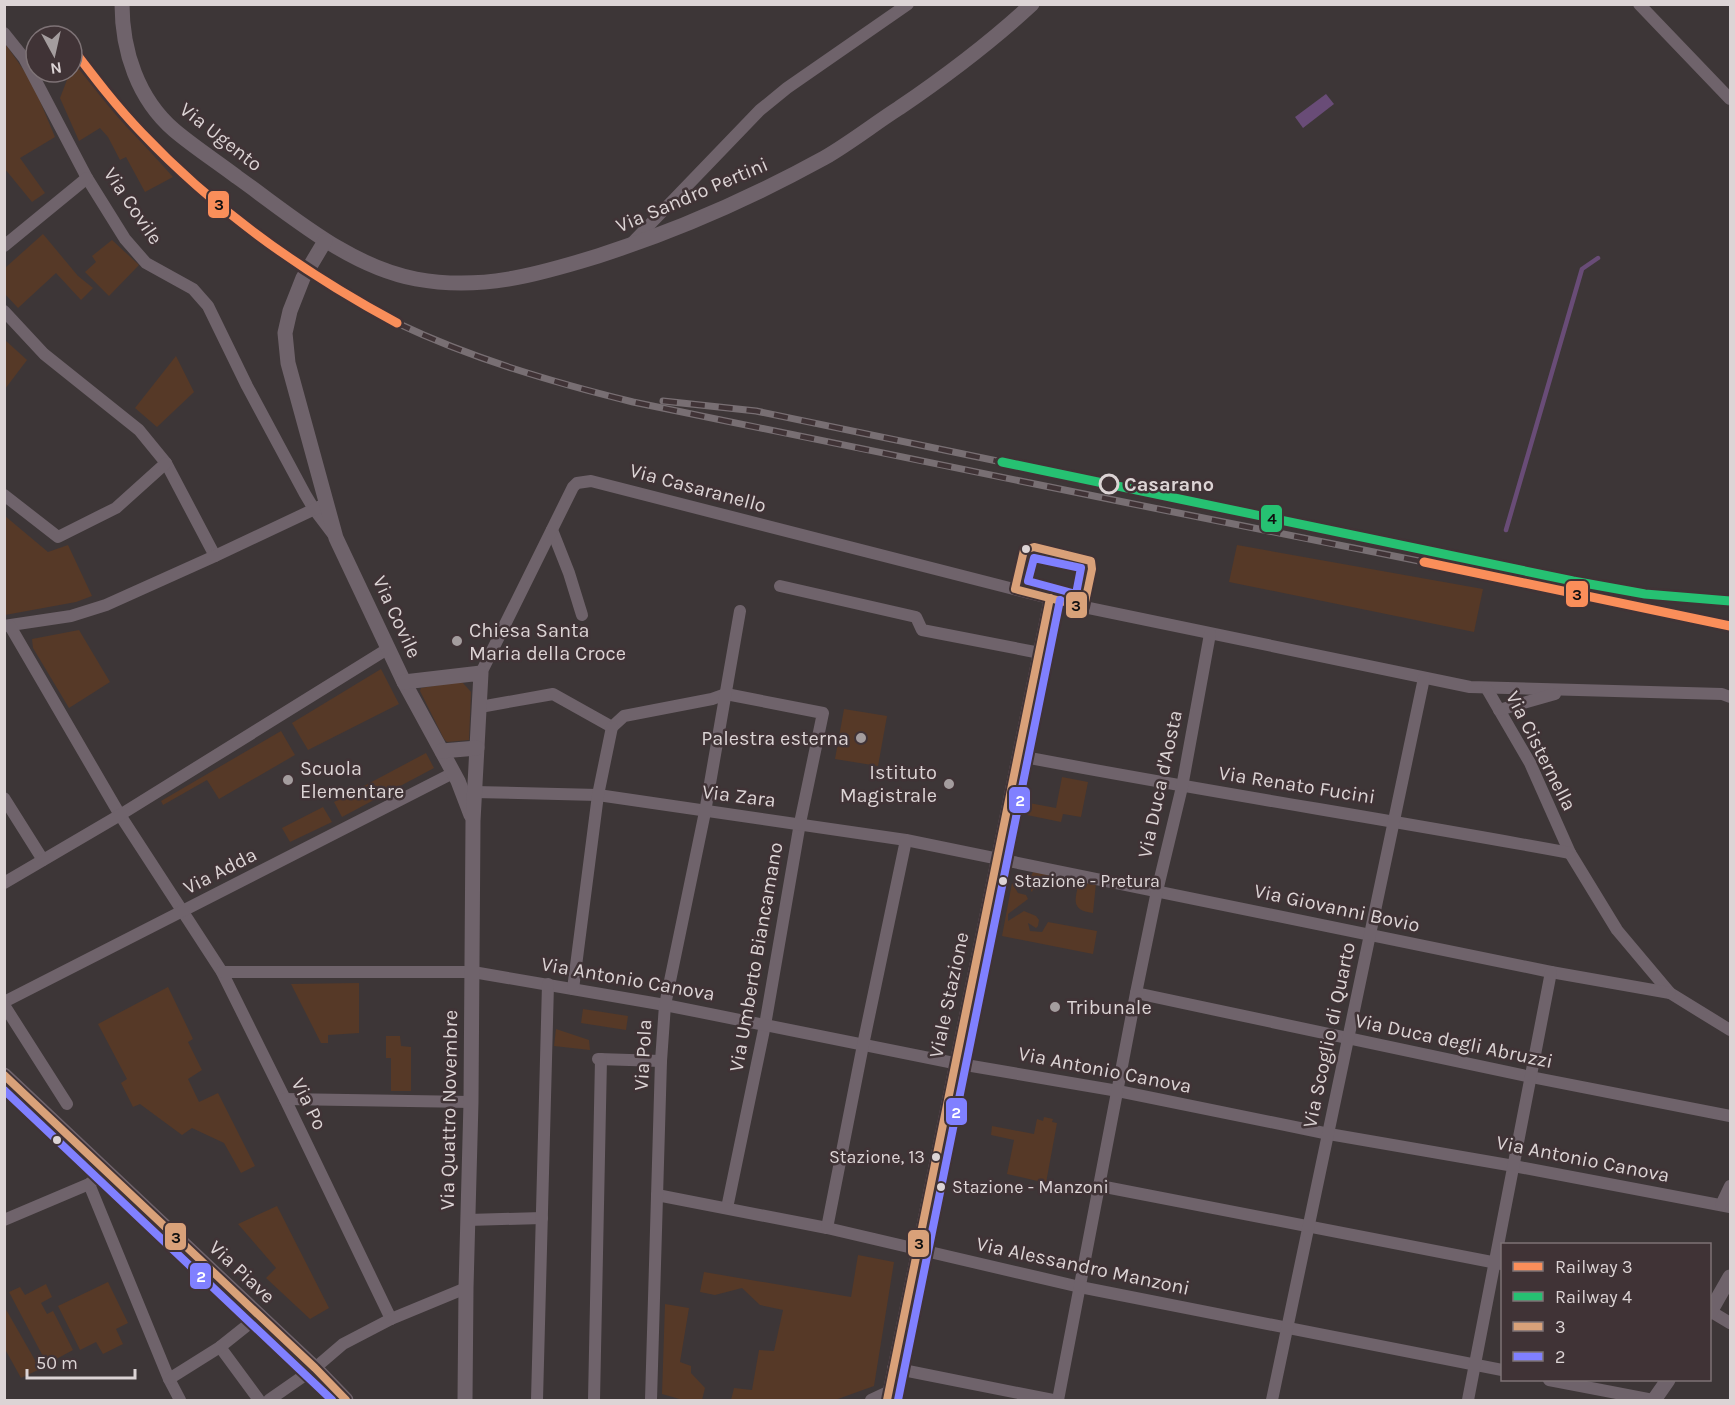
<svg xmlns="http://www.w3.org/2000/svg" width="1735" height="1405" viewBox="0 0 1735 1405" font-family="Karla,sans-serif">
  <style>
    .green { fill: #563927 }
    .water { fill: #694c77 }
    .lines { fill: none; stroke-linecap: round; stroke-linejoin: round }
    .stream { stroke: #694c77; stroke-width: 4.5 }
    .minor { stroke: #6f636b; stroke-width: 12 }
    .tertiary { stroke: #6f636b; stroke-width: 15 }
    .rail-casing { stroke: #786f73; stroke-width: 7 }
    .rail { stroke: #403336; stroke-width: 4.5; stroke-dasharray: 14; stroke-linecap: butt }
    .bus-1-casing { stroke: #403336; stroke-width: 12 }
    .bus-2-casing { stroke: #403336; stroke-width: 12 }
    .bus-1 { stroke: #d9a179; stroke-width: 8 }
    .bus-2 { stroke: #8080ff; stroke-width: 8 }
    .rail-1-casing { stroke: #403336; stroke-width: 14 }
    .rail-2-casing { stroke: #403336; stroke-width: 14 }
    .rail-1 { stroke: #fa8e5a; stroke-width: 9 }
    .rail-2 { stroke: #26c172; stroke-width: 9 }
    .stop-dot { fill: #403336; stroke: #dcd4d5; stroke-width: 3 }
    .bus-dot { fill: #dcd4d5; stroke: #403336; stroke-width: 2 }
    .poi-dot { fill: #a49d9e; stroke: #403336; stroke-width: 2 }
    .labels { text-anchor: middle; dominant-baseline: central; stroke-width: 5; stroke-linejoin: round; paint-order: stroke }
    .bus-label { font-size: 18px; fill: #dcd4d5; stroke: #403336; text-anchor: start }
    .street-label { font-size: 20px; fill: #dcd4d5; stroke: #403336 }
    .stop-label { font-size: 20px; font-weight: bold; fill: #dcd4d5; stroke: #403336; text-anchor: start }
    .poi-label { font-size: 20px; fill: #dcd4d5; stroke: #403336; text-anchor: start }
    .line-badge { stroke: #403336; stroke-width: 2 }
    .badge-label { font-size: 16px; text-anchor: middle; font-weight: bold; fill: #fff }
    .pale-badge-label { font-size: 16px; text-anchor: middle; font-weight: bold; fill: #111 }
  </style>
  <rect width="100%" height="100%" fill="#3d3637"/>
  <g class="green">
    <path d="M4,42l28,40 23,55 -35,21 25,35 -13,9 -27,-33z"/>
    <path d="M74,63l41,50 58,64 -28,15 -19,-35 -6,3 -12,-23 -8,-9 -21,13 -19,-43 10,-26h2z"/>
    <path d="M43,234l35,42 15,12 -12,12 -25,-27 -38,35 -13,-14v-26z"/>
    <path d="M112,240l27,25 -30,31 -24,-24 11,-10 -4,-6z"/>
    <path d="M5,340l22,20 -22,29z"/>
    <path d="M176,356l18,36 -37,35 -22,-19z"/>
    <path d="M5,516l43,36 20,-7 24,51 -16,6 -71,13z"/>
    <path d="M1237,545l246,44 -9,43 -245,-50z"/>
    <path d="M79,630l31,52 -41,26 -36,-60 -1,-9z"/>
    <path d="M381,669l18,35 -91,46 -16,-27z"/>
    <path d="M457,682l6,1 8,9 -2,48 -22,2 -3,-3 -24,-48 1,-3z"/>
    <path d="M844,709l43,7 -9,50 -43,-7z"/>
    <path d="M281,731l14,24 -76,44 -12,-19 -44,25 -2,-4z"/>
    <path d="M426,753l8,15 -92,49 -8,-15z"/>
    <path d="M1062,777l26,5 -7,35 -18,-3 -2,8 -34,-7 2,-12 27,5z"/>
    <path d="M323,807l9,15 -42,20 -8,-14z"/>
    <path d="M1033,872l29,5 -3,12 -23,-6 -3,-5 2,7 -3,7 -1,-1 -1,-10 -8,-3 -6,1 2,-5 13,2z"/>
    <path d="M1079,881l17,2 -3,30c-24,-3 -17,-15 -14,-32z"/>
    <path d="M1012,883l6,10 8,2 2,4 -20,15v7l16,-10 12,5 3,4 -1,6 -2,2 -8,-5 2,8 12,1 6,-10 49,9 -4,23 -91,-18z"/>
    <path d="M359,983v50l-31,2v8h-7l-30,-59z"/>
    <path d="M168,987l25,52 -5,3 14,28 -14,9 11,23 19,-9 37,73 -14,7 -17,-30 -32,-15 -10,7 -42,-31 -7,3 -12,-24 6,-4 -29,-55z"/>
    <path d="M583,1009l45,7 -2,14 -45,-7z"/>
    <path d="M556,1029l33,11 1,10 -36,-4z"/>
    <path d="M386,1036h14l1,10 10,1v44h-20v-33h-5z"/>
    <path d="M1044,1117l9,2 -1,3 5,1 -11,60 -39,-9 7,-34 -23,-5 1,-9 42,8 3,-15 6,2z"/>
    <path d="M277,1206l52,102 -19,11 -44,-41 10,-10 -38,-44z"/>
    <path d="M858,1255l36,7 -20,124 -39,14h-104l3,-12 18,2 7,-40 15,1 9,-41 -23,-5 -18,-17 -27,7 -15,-3 4,-20 147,25z"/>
    <path d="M108,1282l20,41 -12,6 7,15 -20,10 -7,-12 -16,8 -22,-44z"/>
    <path d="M46,1284l6,13 -11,6 6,11 6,-3 20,39 -26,14 -38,-72 11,-5 5,8z"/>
    <path d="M665,1304l24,4 -9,54 11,4v7l14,15 -3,12h-19l-21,-6z"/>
    <path d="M4,1306l36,63 -19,9 -16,-29z"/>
  </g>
  <path class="water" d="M1326,94l8,10 -31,24 -8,-11z"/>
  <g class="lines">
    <path class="stream" d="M1506,530l76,-261 16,-11"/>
    <g class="minor">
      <path d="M1639,4l91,95"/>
      <path d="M4,33l20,25 63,120 38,61 21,24 47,26 15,17 39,80 58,108 9,15 19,25"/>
      <path d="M631,244l129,-134 27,-22 121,-84"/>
      <path d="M4,246l83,-68"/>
      <path d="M4,311l40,43 95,76 27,33 49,93"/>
      <path d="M4,495l54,42 58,-29 50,-45"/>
      <path d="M552,530l17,43 13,42"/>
      <path d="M780,586l136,31 6,13 118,23"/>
      <path d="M4,626l67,-10 35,-11 109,-49 106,-50"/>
      <path d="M10,626l110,189 102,157 63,127 106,220"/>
      <path d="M481,673l92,-186 4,-4 14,-2 493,126 386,80 252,7 8,3"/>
      <path d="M1487,689l43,74 40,90 47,77 53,63 60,37"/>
      <path d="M480,707l73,-13 59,33 12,-11 88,-17 14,-5 97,19 -23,110 -35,202 -38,183"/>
      <path d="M1499,710l56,-16"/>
      <path d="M1019,756c183,35 367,63 551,97"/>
      <path d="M474,792l124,3 308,45 645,132 119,21"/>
      <path d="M4,798l39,62"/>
      <path d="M4,883l116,-68 269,-167"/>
      <path d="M222,972h251l192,33 289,58 164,28 211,43 185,32 216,41"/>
      <path d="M573,989l25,-194 14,-68"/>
      <path d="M1136,993l395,84 199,39"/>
      <path d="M4,1002l449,-229"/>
      <path d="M4,1005l63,99"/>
      <path d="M598,1059l63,2"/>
      <path d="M285,1099l186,3"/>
      <path d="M89,1184l80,195 11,21"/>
      <path d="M1100,1186l402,78"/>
      <path d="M657,1195l170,33 253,59 422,83"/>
      <path d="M1721,1205l9,-19"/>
      <path d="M4,1220l85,-36 17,-13"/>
      <path d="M468,1220l74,-2"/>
      <path d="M827,1228l36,-183 43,-205"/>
      <path d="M1710,1311l20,12"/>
      <path d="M220,1347l39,53"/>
      <path d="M893,1368l160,32"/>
      <path d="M169,1379l51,-32 39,-31"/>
      <path d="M1549,1380l104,20"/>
      <path d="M269,1400l46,-32 28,-24 48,-25 75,-31"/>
      <path d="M537,1400l11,-416"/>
      <path d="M594,1400l7,-341"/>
      <path d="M651,1400l10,-339 4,-56 40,-193 35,-201"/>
      <path d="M871,1400l17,-8"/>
      <path d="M887,1400l163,-802"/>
      <path d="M1058,1400l78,-407 21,-102 25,-104 28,-153"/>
      <path d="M1272,1400l152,-722"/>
      <path d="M1468,1400l83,-428"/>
    </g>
    <g class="tertiary">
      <path d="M122,4c0,47 16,95 52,126 20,17 42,31 63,47 55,39 111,89 179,102 65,12 120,-4 182,-23 78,-25 155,-59 226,-98 26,-15 50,-34 75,-50 47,-32 91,-65 133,-104"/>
      <path d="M325,241l-22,37 -13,33 -5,22 3,30 48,175 68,144 54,99 13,34"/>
      <path d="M404,682l77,-9 -8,148 -2,281 -5,186 -1,112"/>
      <path d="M442,751l35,-3"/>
      <path d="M4,1075l311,293 31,32"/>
      <path d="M1710,1312l20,-35"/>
      <path d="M1654,1400l14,-20"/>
    </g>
    <g class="rail-casing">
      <g id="rail">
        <path d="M397,323c76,36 155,59 236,79 264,54 527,108 791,160"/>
        <path d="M663,401l93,10 246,51"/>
      </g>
    </g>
    <use href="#rail" class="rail"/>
    <g class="bus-1-casing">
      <g id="bus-1">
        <path d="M1034,547l57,14 1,8 -8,38 -69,-18 9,-39z"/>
        <path d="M4,1075l311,293 31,32"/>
        <path d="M887,1400l163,-802"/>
      </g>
    </g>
    <g class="bus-2-casing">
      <g id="bus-2">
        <path d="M1034,558l47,10 -5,26 -48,-13z"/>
        <path d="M4,1090l328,310"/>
        <path d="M898,1400l162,-800"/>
      </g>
    </g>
    <use href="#bus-1" class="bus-1"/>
    <use href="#bus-2" class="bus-2"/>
    <g class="rail-1-casing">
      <g id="rail-1">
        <path d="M72,48c22,29 44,58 70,85 74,78 160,139 255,190"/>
        <path d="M1424,562l306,64"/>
      </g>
    </g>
    <g class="rail-2-casing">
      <path id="rail-2" d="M1002,462l571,119 72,13 85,7"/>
    </g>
    <use href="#rail-1" class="rail-1"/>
    <use href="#rail-2" class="rail-2"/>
  </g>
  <circle class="stop-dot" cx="1109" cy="484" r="9"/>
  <g class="bus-dot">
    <circle cx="1026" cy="549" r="5"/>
    <circle cx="1003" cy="881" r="5"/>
    <circle cx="57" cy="1140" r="5"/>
    <circle cx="936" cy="1157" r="5"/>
    <circle cx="941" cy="1187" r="5"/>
  </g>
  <g class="poi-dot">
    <circle cx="457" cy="641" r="6"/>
    <circle cx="861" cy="738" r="6"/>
    <circle cx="288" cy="780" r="6"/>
    <circle cx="949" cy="784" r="6"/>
    <circle cx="1055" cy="1007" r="6"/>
  </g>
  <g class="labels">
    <g class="bus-label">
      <text x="1014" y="881">Stazione - Pretura</text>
      <text x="925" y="1157" text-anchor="end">Stazione, 13</text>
      <text x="952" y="1187">Stazione - Manzoni</text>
    </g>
    <g class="street-label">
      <text transform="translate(221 137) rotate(38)">Via Ugento</text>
      <text transform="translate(692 195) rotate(-23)">Via Sandro Pertini</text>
      <text transform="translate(133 206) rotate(56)">Via Covile</text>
      <text transform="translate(698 488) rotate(15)">Via Casaranello</text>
      <text transform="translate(397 617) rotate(65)">Via Covile</text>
      <text transform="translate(1541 751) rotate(63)">Via Cisternella</text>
      <text transform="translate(1160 784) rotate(-78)">Via Duca d'Aosta</text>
      <text transform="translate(1297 785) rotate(9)">Via Renato Fucini</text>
      <text transform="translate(739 796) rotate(7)">Via Zara</text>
      <text transform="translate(220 871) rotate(-27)">Via Adda</text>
      <text transform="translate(1337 908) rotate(12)">Via Giovanni Bovio</text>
      <text transform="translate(756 957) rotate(-80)">Via Umberto Biancamano</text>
      <text transform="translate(628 979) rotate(10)">Via Antonio Canova</text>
      <text transform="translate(949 995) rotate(-78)">Viale Stazione</text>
      <text transform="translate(1329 1035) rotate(-78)">Via Scoglio di Quarto</text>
      <text transform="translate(1454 1041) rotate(12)">Via Duca degli Abruzzi</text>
      <text transform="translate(643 1055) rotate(-87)">Via Pola</text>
      <text transform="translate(1105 1070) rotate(11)">Via Antonio Canova</text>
      <text transform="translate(309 1104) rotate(64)">Via Po</text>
      <text transform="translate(449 1110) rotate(-89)">Via Quattro Novembre</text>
      <text transform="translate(1583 1159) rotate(11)">Via Antonio Canova</text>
      <text transform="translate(1083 1266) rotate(12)">Via Alessandro Manzoni</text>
      <text transform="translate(242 1272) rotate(43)">Via Piave</text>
    </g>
    <g class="stop-label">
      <text x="1124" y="484">Casarano</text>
    </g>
    <g class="poi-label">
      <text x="469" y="630">Chiesa Santa<tspan x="469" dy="23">Maria della Croce</tspan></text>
      <text x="849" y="738" text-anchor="end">Palestra esterna</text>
      <text x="300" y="768">Scuola<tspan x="300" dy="23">Elementare</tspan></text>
      <text x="937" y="772" text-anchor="end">Istituto<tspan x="937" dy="23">Magistrale</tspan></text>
      <text x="1067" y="1007">Tribunale</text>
    </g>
  </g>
  <g class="line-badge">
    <rect x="207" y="190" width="23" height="29" rx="6" fill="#fa8e5a"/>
    <rect x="1260" y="504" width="23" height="29" rx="6" fill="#26c172"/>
    <rect x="1565" y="580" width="24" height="28" rx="6" fill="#fa8e5a"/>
    <rect x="1065" y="591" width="23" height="28" rx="6" fill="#d9a179"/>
    <rect x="1008" y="786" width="23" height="28" rx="6" fill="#8080ff"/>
    <rect x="945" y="1097" width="23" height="29" rx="6" fill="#8080ff"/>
    <rect x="164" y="1222" width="23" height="29" rx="6" fill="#d9a179"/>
    <rect x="907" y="1229" width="23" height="29" rx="6" fill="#d9a179"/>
    <rect x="189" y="1262" width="23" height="28" rx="6" fill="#8080ff"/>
  </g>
  <g class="badge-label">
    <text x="1020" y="806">2</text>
    <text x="956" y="1118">2</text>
    <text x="201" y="1282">2</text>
  </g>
  <g class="pale-badge-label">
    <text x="219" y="210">3</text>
    <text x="1272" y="524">4</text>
    <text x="1577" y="600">3</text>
    <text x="1076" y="611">3</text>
    <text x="176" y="1243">3</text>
    <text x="919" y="1249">3</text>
  </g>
  <rect width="1735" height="1405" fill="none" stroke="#dcd4d5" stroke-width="12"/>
  <rect x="1501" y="1243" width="210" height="138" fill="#403336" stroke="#7e7376" stroke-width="1.5"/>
  <rect x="1513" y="1262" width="30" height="9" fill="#fa8e5a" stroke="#7e7376" stroke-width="1.5"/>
  <text x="1555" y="1273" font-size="18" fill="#dcd4d5">Railway 3</text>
  <rect x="1513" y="1292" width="30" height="9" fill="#26c172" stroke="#7e7376" stroke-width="1.5"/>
  <text x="1555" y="1303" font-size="18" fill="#dcd4d5">Railway 4</text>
  <rect x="1513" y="1322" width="30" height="9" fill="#d9a179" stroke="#7e7376" stroke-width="1.5"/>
  <text x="1555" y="1333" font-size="18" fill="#dcd4d5">3</text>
  <rect x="1513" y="1352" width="30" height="9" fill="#8080ff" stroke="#7e7376" stroke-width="1.5"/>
  <text x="1555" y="1363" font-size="18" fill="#dcd4d5">2</text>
  <g transform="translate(54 54) rotate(172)"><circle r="28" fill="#403336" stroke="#7e7376" stroke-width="1.5"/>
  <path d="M0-4.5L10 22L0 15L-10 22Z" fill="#a49d9e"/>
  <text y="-9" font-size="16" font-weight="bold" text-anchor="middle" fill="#dcd4d5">N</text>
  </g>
  <path d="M27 1369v9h108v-9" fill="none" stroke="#dcd4d5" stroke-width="3"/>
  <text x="36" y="1369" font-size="18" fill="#dcd4d5" stroke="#403336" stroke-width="4.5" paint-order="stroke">50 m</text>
</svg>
